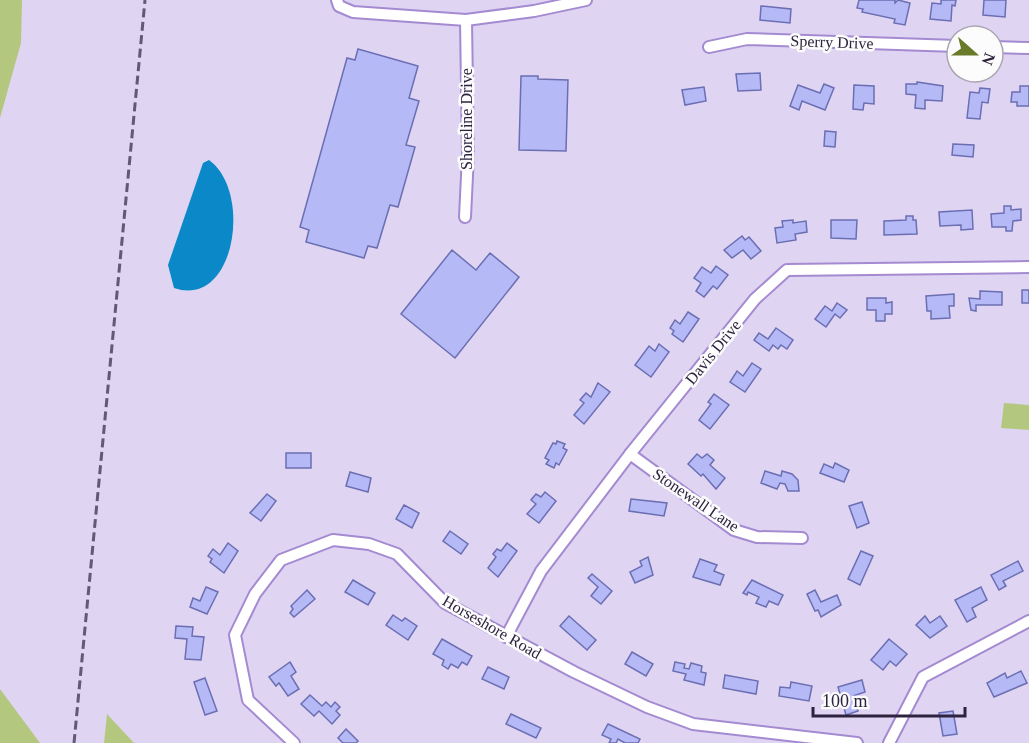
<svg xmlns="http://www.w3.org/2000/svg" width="1029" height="743" viewBox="0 0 1029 743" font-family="'Times New Roman',serif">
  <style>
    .green { fill: #b4c77f }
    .water { fill: #0b88c7 }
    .building { fill: #b5baf6; stroke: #6b6eb3; stroke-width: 1.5 }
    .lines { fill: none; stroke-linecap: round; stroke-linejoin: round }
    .minor-casing { stroke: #a48ad1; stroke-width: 14 }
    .minor { stroke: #fff; stroke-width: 10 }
    .rail { stroke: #635875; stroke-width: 3; stroke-dasharray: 9 4.5; stroke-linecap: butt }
    .labels { text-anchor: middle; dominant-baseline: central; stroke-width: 5; stroke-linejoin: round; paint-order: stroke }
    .street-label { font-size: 16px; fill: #2e233f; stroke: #fcfcfc }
  </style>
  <rect width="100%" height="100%" fill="#dfd5f3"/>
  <g class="green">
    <path d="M0,0h22l-1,43 -21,75z"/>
    <path d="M1004,403l25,2v25l-28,-2z"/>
    <path d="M0,689l40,54h-40z"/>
    <path d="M107,714l27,29h-30z"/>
  </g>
  <path class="water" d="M209,160c44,32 26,149 -35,128l-6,-23 35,-102z"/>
  <g class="building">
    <path d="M859,0h36v3l3,-3 12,3 -5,22 -11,-2 1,-4 -33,-7 1,-3 -6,-1z"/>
    <path d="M941,0h15l-1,6 -3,-1 -1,16 -21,-2 2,-16 9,1z"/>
    <path d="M984,0h22l-1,17 -22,-2z"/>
    <path d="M761,6l30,3 -1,14 -30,-3z"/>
    <path d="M358,49l60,17 -9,32 10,3 -13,44 9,2 -17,60 -8,-2 -13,43 -9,-2 -4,12 -58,-16 3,-12 -9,-3 47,-169 8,2z"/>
    <path d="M760,73l1,17 -23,1 -2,-17z"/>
    <path d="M521,76h17v3l30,1 -2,71 -47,-1z"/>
    <path d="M917,82l26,4 -1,15 -17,-1v9l-10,-1 1,-13 -10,-1v-10h11z"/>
    <path d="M824,84l10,4 -9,22 -23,-9 -3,9 -9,-4 8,-21 22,8z"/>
    <path d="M854,85l20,1v18l-10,-1 -1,7 -10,-1z"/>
    <path d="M1020,86h9v20h-12v-4h-6l1,-10h8z"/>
    <path d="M704,87l2,14 -21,4 -3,-15z"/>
    <path d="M980,88l10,1 -2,14 -6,-1 -2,17 -13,-1 3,-26 9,1z"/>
    <path d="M825,131l11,1 -1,15 -11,-1z"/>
    <path d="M953,144l21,1 -1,12 -21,-2z"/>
    <path d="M1004,206h7v4l10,-1v11l-8,1 -1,10h-6v-4h-14l-1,-13 13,-1z"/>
    <path d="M972,210l1,19 -12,1v-5l-21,1 -1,-14z"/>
    <path d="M906,216h7v4h3l1,14 -33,1v-14l22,-1z"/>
    <path d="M793,220v3l13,-2 1,11 -12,2 1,6 -19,3 -2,-15 8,-1 -1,-6z"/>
    <path d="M831,220h26l-1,19 -25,-1z"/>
    <path d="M742,236l3,4 4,-3 12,14 -10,8 -8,-9 -11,8 -8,-8z"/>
    <path d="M452,250l24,20 14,-17 29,24 -64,81 -54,-44z"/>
    <path d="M716,266l12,9 -11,14 -4,-3 -9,11 -8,-6 5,-8 -7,-5 8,-11 9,6z"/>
    <rect x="1022" y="290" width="7" height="13"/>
    <path d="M980,291l22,1v13h-26v6l-5,-1 -2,-12 11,1z"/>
    <path d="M954,294v12h-5l1,12 -19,1v-8h-4l-1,-15z"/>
    <path d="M867,298h19v5l6,-1v12h-7v7h-9v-11h-9z"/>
    <path d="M837,303l10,7 -7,8 -5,-4 -9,13 -11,-8 10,-13 7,5z"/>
    <path d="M688,312l11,7 -16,23 -11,-8 2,-3 -4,-3 5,-8 5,4z"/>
    <path d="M776,328l17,12 -6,9 -6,-4 -3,4 -5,-4 -4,6 -15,-11 5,-7 9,6z"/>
    <path d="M659,344l10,8 -18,25 -16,-12 14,-19 6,5z"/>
    <path d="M752,363l9,6 -16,23 -15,-10 7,-11 6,5z"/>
    <path d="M598,383l12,9 -26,32 -10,-9 10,-12 -4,-3 6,-7 5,4z"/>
    <path d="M714,394l15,11 -19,24 -11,-9 12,-16 -3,-2z"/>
    <path d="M557,441l8,3 -2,4 4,2 -8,15 -3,-2 -2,5 -8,-4 3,-4 -4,-2 8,-15 3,1z"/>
    <rect x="286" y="453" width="25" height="15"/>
    <path d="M697,454l5,4 5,-4 7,6 -4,5 15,13 -9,11 -13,-15 -2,2 -13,-12z"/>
    <path d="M835,463l14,7 -5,12 -24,-9 4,-9 9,4z"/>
    <path d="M765,471l16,5 1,-5 10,3 6,6 1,11h-11l-3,-7 -5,-1 -3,6 -16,-6z"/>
    <path d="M350,472l21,6 -3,14 -22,-6z"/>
    <path d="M545,492l11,9 -17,22 -12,-9 9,-10 -5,-4 5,-6 5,3z"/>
    <path d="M267,494l9,7 -15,20 -11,-8z"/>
    <path d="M631,499l36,4 -3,13 -35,-5z"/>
    <path d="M862,502l7,21 -12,5 -8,-22z"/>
    <path d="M404,505l15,8 -7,15 -16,-9z"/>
    <path d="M450,531l18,13 -7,10 -18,-13z"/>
    <path d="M228,543l10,8 -14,22 -14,-11 2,-3 -4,-3 5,-7 7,6z"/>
    <path d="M507,543l10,8 -19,26 -10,-9 8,-11 -3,-3 4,-5 4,2z"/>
    <path d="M861,551l12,5 -13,29 -12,-6z"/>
    <path d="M648,557l5,18 -18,8 -5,-11 12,-6 -2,-5z"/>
    <path d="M700,559l17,6 -3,6 10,4 -4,10 -27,-8z"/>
    <path d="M1018,561l5,10 -20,10 3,5 -7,4 -8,-15z"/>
    <path d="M592,574l20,17 -11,13 -10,-8 7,-9 -10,-9z"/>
    <path d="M353,580l22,13 -7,12 -23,-13z"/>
    <path d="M752,580l31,15 -5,10 -9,-4 -3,6 -10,-4 3,-6 -11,-5 -1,3 -4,-2z"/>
    <path d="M206,587l12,5 -11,22 -17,-7 3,-9 7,3z"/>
    <path d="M981,587l6,13 -15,8 4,9 -9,5 -12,-22z"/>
    <path d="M307,590l8,9 -21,18 -4,-4 3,-4 -2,-3z"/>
    <path d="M815,590l6,12 16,-7 4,10 -20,12 -3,-7 -3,1 -8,-17z"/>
    <path d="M393,615l9,6 3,-3 12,8 -9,14 -22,-15z"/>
    <path d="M569,616l27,24 -9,10 -27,-24z"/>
    <path d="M925,616l5,7 10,-7 7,10 -17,12 -14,-13z"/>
    <path d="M176,626l17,1 -1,9 12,1 -3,23 -16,-1 2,-20 -12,-1z"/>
    <path d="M442,639l30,17 -5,9 -5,-3 -4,6 -7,-4 -3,5 -6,-4 2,-5 -11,-6z"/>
    <path d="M889,639l18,15 -11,12 -6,-5 -7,9 -12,-10z"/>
    <path d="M632,652l21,12 -7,12 -21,-12z"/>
    <path d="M290,662l6,10 -5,4 8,13 -11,7 -9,-13 -3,3 -7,-9z"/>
    <path d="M675,662l10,2 -1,4 5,1 2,-6 11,3 -1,6 5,1 -2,12 -20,-5 2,-6 -13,-3z"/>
    <path d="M488,667l21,10 -5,12 -22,-10z"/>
    <path d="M1021,671l6,12 -33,14 -7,-14 18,-10 2,5z"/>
    <path d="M725,675l33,6 -2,13 -33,-6z"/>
    <path d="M205,678l12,33 -12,4 -11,-33z"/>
    <path d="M862,680l3,12 -12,4 5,15 -12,4 -8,-28z"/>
    <path d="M791,682l21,4 -3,15 -30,-5 1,-9 10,1z"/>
    <path d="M310,695l12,11 4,-4 5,5 4,-5 5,5 -4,4 4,4 -8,9 -13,-13 -5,5 -13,-12z"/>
    <path d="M953,711l4,23 -14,2 -4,-23z"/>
    <path d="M511,714l30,14 -5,10 -30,-14z"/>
    <path d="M608,724l32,15 -2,4h-13l-7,-4 -2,4h-7l2,-4 -9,-4z"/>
    <path d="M346,729l12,12 -2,2h-13l-5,-5z"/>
  </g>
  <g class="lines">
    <g class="minor-casing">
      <g id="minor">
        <path d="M337,0l2,6 14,6 113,8 68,-9 52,-11"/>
        <path d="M709,47l38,-8 210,7"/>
        <path d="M993,47l36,1"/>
        <path d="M465,217l3,-62 -2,-135"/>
        <path d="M630,454l104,76 23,7 45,1"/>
        <path d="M506,637l35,-66 89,-117 125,-155 32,-29 242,-3"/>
        <path d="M294,743l-46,-43 -13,-65 20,-41 26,-34 52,-20 36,4 28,10 48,49 129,69 73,35 46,17 164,19"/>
        <path d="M889,743l34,-66 106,-56"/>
      </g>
    </g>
    <use href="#minor" class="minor"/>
    <path class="rail" d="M74,743l71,-743"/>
  </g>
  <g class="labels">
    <g class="street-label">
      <text transform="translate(832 42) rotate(2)">Sperry Drive</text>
      <text transform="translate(466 119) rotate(-90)">Shoreline Drive</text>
      <text transform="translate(713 352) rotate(-51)">Davis Drive</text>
      <text transform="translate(696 500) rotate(34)">Stonewall Lane</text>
      <text transform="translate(492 627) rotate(30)">Horseshore Road</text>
    </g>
  </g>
  <g transform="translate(975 54) rotate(111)"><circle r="28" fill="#fcfcfc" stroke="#aaa5b0" stroke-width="1.5"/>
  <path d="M0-4.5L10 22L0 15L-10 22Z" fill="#697b2a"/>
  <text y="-9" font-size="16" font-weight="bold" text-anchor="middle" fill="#2e233f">N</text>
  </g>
  <path d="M813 707v9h152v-9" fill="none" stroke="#2e233f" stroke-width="3"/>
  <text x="822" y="707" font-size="18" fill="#2e233f" stroke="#fcfcfc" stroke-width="4.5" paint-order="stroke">100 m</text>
</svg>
